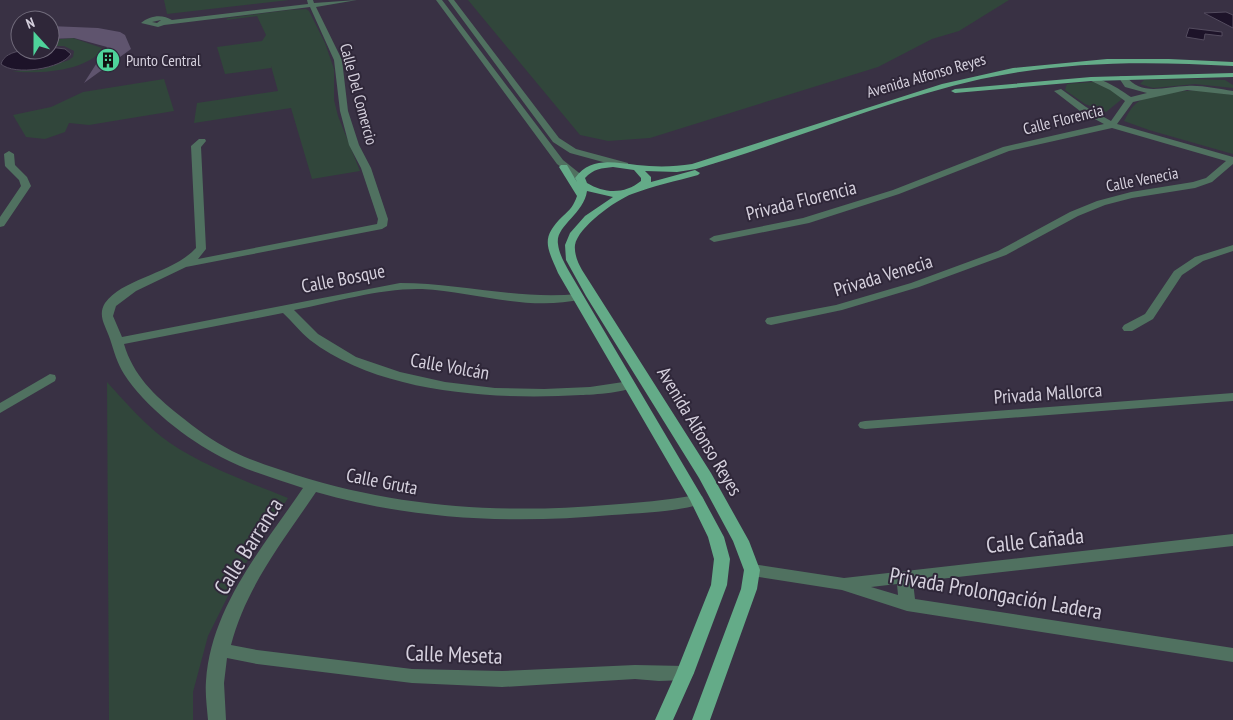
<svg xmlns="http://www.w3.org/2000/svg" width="1233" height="720" viewBox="0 0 1233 720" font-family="'PT Sans Narrow',sans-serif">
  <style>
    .green { fill: #31463b }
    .water { fill: #1d1329; stroke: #544c5f }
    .building { fill: #5f546e }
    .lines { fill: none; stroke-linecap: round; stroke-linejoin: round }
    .minor { fill: #507160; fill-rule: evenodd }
    .major { fill: #64ab88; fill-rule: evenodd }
    .labels { text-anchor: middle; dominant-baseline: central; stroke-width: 4; stroke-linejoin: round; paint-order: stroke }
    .far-poi-label { font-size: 16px; fill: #d5d0dd; stroke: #2f2739; text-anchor: start }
    .far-street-label { font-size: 16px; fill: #d5d0dd; stroke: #2f2739 }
    .street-label { font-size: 19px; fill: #d5d0dd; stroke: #2f2739 }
    .near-street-label { font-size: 22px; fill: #d5d0dd; stroke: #2f2739 }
  </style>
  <rect width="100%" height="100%" fill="#393144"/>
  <g class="green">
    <path d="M164,0h125l-122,14z"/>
    <path d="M468,0h541l-50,31 -27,8 -54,28 -228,71 -42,3 -28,-6z"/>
    <path d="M306,9l3,2 16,32 9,26v31l4,16 22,55 -48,8 -21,-71 -97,15 3,-20 81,-12 -7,-25v2l-46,6 -8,-27 45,-6 4,-6 -9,-19 -31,4 2,-2 61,-8z"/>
    <path d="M73,38l29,10c-11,23 -67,27 -90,23l27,-1 30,-10 4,-3 1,-6 -10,-5h-14v-6z"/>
    <path d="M164,79l10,32 -85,14 -20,-2 -4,9 -20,7 -19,-2 -13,-22 38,-8 32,-15z"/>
    <path d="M1193,79l32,1 8,5v3l-38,-4 -42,4 -13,-4 4,-4z"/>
    <path d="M1093,82l23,10 6,7 -16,13 -21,-8 -20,-14 2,-6z"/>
    <path d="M1202,90l31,5v59l-84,-24 -25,-9c4,-7 7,-14 14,-19 14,-10 47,-11 64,-12z"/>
    <path d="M107,382c20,22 39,44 63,61 34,23 80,40 118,55l-49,76 -31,62 -15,56v28h-84z"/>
  </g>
  <g class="water">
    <path d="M1226,12l7,3v13l-29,-15z"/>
    <path d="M1189,28l33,4v4l-17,-2 -1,6 -18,-3z"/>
    <path d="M50,47l15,2 6,5c-9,15 -57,22 -70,10 5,-17 35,-14 49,-14z"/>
  </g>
  <path class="building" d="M50,26l48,2 22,4 5,3 6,14 -47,34 23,-36 -33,-9 -24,1z"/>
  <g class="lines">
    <g class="minor">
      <path d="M307,0h6l1,3 43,-3 -41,7 26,53 6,51 11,34 12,23 17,51 -1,7 -5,3 -196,38 -50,24 -20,15 -3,10 9,21 278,-54c60,0 118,17 178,11l4,1 2,2 -2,2c-52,13 -107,-7 -160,-10 -41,-1 -87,13 -128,21l24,24 38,23 44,15 45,10 50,6 49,1 46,-2 40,-6 6,4c-5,7 -44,10 -55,10 -84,5 -201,-1 -271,-55 -10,-8 -18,-19 -27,-27l-159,31c9,31 30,51 55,71 16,13 34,26 53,36 20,10 43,17 64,24 101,32 205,39 311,30 30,-2 60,-5 90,-10l5,1 2,4 -2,4c-28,8 -60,9 -90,11 -100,9 -199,5 -296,-23 -33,49 -70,95 -85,153l26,5 155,19 90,2 133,-6 50,1 6,2 3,5 -3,5 -6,2 -26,1 -24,-2 -133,8 -90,-4 -155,-19 -30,-6 -3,25 2,37h-18c-1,-13 -3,-26 -2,-39 5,-74 57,-134 97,-193 -27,-9 -56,-17 -82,-31 -33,-17 -77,-51 -97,-83 -7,-11 -10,-23 -14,-35 -4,-13 -13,-23 -5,-36 18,-25 67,-29 91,-55l-5,-102 8,-7h6l1,2 -5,6 5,102 -8,10 179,-35 1,-5 -17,-51 -12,-23 -9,-34 -6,-51 -24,-53 -146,18 -6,2 -17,-4c9,-8 22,-9 31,-3l136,-16zM161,20l-4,3 -5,-1z"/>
      <path d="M436,0h6l121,160 20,16v4h-6l-20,-16z"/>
      <path d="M448,0h6l105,138 17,11 52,14v4l-3,1 -55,-15 -17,-11z"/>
      <path d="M1120,76h6c15,21 40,10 61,10 15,-1 31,3 46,5v4l-46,-5 -54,12 -16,22 116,33v7l-21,18 -17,6 -63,10 -27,7 -27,11 -72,39 -87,32 -77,23 -71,15 -4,-1 -2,-3 2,-3 69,-13 75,-22 87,-32 72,-39 27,-11 34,-9 62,-10 13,-4 20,-17 -114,-33 -103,23 -110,43 -90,29 -95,19 -5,-3 5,-3 89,-18 90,-28 110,-43 101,-23 -24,-13 -26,-20 7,-2 25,18 25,14 14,-20 -15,-11 -23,-11c9,-6 35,12 44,18l16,-4 -22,-6 -6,-9z"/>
      <path d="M9,151l5,3 1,11 12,12 4,9 -27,40 -4,1v-10l21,-31 -2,-6 -14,-14 -1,-12z"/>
      <path d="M1233,245v6l-30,10 -21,14 -29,44 -21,12h-8l-2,-3 2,-3 21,-11 29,-43 21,-14z"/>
      <path d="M50,374l5,1 1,3 -1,3 -55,32v-10z"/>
      <path d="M1233,393v8l-368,28 -5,-1 -2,-3 2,-3 5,-1z"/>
      <path d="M1233,534v12l-320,36 2,17 318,49v14l-326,-51 -65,-21 -90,-14 -6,-2 -2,-4 2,-4 6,-2 92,14zM897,584l1,11 -27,-8z"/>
    </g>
    <g class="major">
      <path d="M1107,59h62l64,3v4c-85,-5 -169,-5 -252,13 -97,22 -190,62 -285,90l-19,3 -32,-1 6,6v5l44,-12 5,3 -2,2c-22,6 -45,11 -66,19 -16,6 -54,33 -57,51 -1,9 3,18 7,25l129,203 38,68 11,29 -3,19 -47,131h-18l49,-131 3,-19 -11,-29 -34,-63 -113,-182 -20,-36 -1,-15 5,-12 15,-17 28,-19 -26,-6c-3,23 -32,35 -29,53 1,10 7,20 12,29l134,227 20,37 6,22 -3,26 -33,88 -21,47h-18l21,-47 35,-88 3,-26 -6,-22 -18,-37 -132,-227c-11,-26 -18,-35 5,-57 7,-6 11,-11 14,-20l-18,-29 2,-2h6l10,17 -2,-4c16,-22 39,-15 62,-13 18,2 37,2 55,-1l250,-80 71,-16zM613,167l21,3 7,8v3c-16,13 -36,13 -54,2l-2,-5c8,-9 17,-10 28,-11z"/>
      <path d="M1233,73v4l-142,4 -136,12 -4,-2 4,-2 136,-12z"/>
    </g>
  </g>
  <defs>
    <g id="building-disc" transform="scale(1.25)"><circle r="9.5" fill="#4ed39a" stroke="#2f2739"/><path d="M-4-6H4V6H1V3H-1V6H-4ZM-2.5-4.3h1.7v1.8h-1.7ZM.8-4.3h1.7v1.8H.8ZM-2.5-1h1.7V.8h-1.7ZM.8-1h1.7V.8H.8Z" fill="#111"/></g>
  </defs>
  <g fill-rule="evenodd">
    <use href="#building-disc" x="108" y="60"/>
  </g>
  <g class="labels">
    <g class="far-poi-label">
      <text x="126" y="60">Punto Central</text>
    </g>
    <g class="far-street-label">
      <text transform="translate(926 75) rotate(-16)">Avenida Alfonso Reyes</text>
      <text transform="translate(359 94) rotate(75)">Calle Del Comercio</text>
      <text transform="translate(1063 119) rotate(-14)">Calle Florencia</text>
      <text transform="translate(1142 179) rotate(-11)">Calle Venecia</text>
    </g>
    <g class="street-label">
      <text transform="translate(801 200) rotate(-14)">Privada Florencia</text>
      <text transform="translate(883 275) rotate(-17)">Privada Venecia</text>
      <text transform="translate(343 278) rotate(-11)">Calle Bosque</text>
      <text transform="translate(450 366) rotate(10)">Calle Volcán</text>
      <text transform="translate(1048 393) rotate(-4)">Privada Mallorca</text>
      <text transform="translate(700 431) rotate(59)">Avenida Alfonso Reyes</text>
      <text transform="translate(382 481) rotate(11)">Calle Gruta</text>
    </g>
    <g class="near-street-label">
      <text transform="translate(1035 540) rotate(-6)">Calle Cañada</text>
      <text transform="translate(248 546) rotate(-58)">Calle Barranca</text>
      <text transform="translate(996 593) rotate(10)">Privada Prolongación Ladera</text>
      <text transform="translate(454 654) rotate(2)">Calle Meseta</text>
    </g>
  </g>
  <g transform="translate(35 35) rotate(339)"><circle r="24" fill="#2f2739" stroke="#716b7b"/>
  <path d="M0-4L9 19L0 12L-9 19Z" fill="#4ed39a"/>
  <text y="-8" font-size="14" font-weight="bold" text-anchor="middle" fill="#d5d0dd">N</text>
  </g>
</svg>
